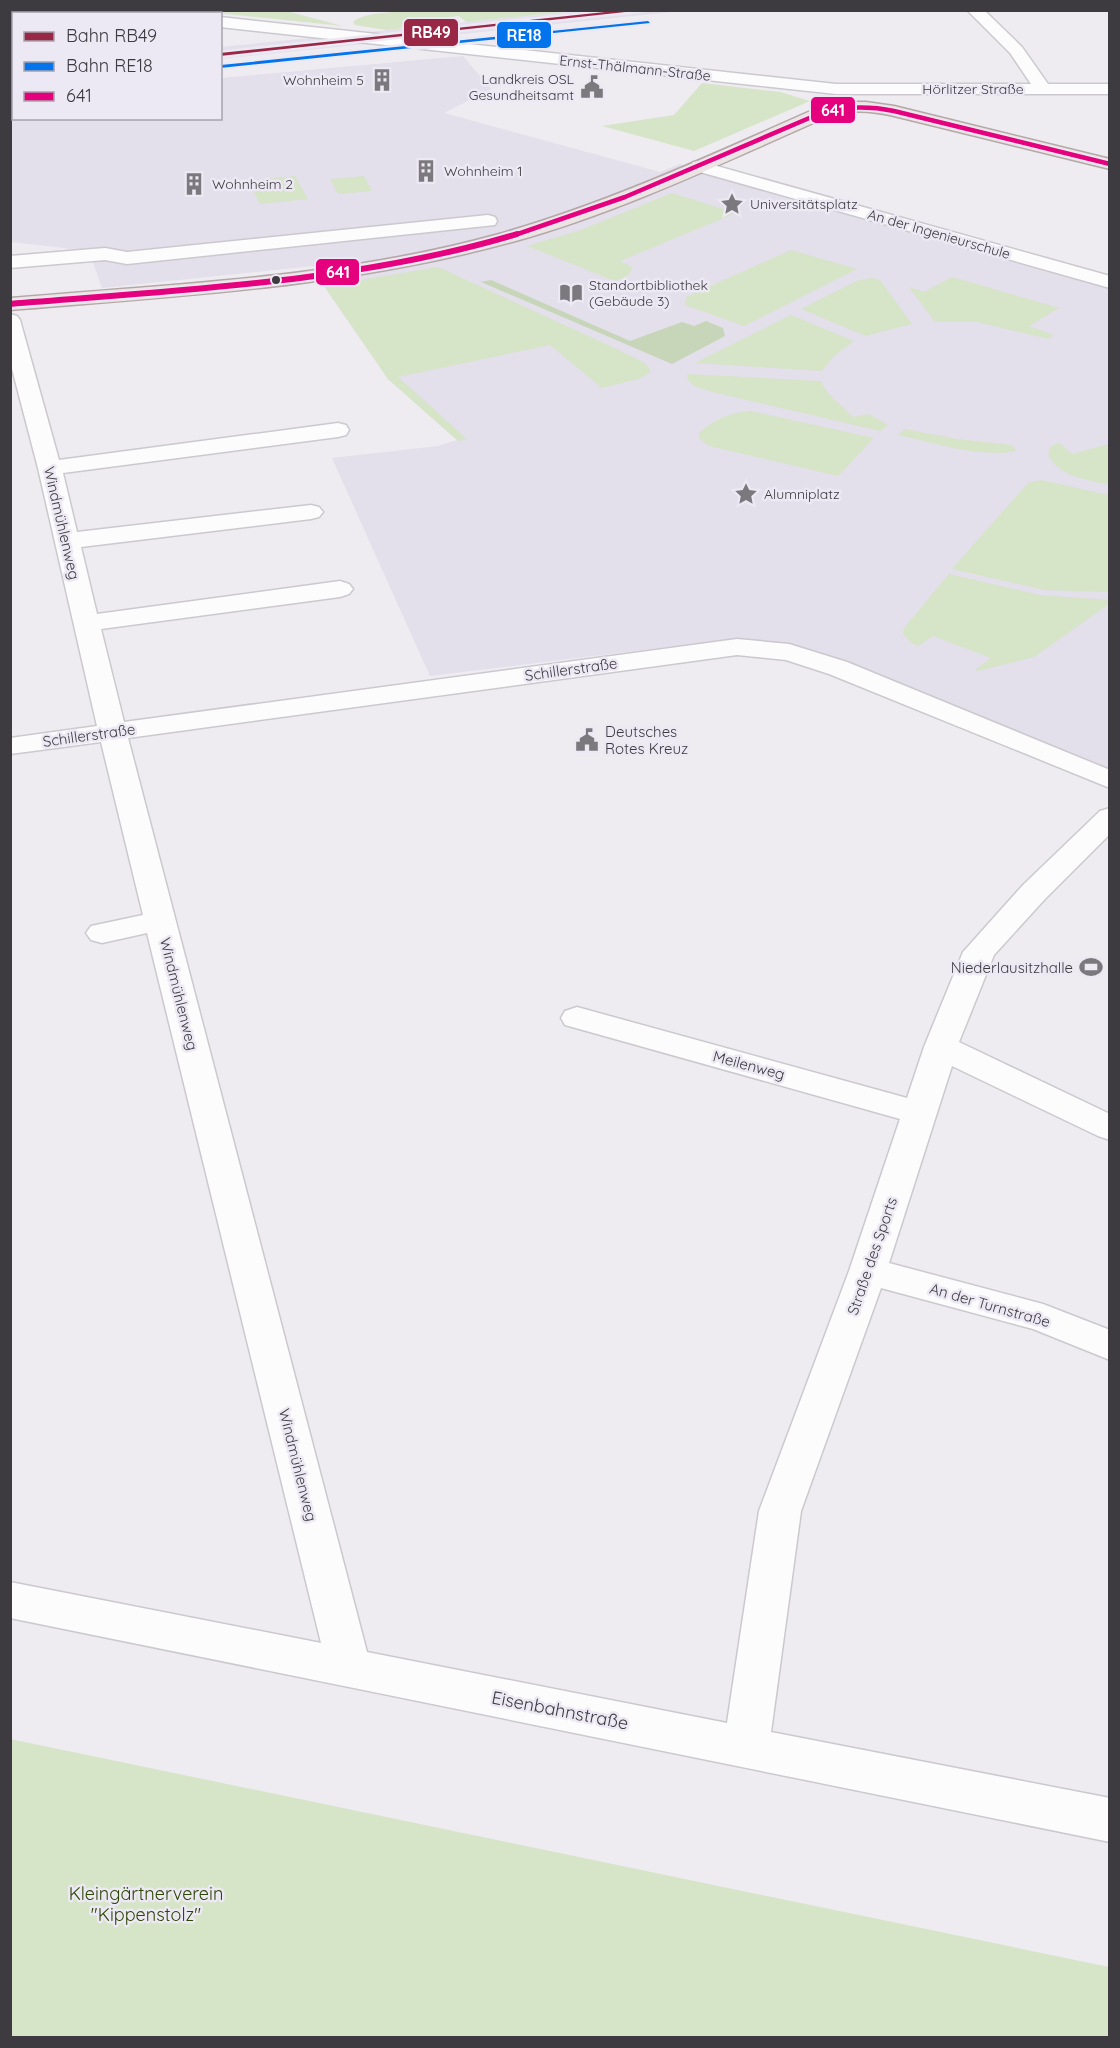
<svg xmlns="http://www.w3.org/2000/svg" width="1120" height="2048" viewBox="0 0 1120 2048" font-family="Quicksand,sans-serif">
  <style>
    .built { fill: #e3dfeb }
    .green { fill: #d6e4c7 }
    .forest { fill: #c7d6b8 }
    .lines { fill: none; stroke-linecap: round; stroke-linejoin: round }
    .minor-casing { stroke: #cbc9ce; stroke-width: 3 }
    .major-casing { stroke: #b3a7a7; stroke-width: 3 }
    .minor { fill: #fcfcfd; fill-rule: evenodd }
    .major { fill: #ebe4e3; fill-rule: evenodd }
    .bus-1-far1-casing { stroke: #ede9f4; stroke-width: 7 }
    .bus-1-casing { stroke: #ede9f4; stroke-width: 9 }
    .bus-1-far1 { stroke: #e5007d; stroke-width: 4.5 }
    .bus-1 { stroke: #e5007d; stroke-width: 6 }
    .rail-1-casing { stroke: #ede9f4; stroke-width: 5 }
    .rail-2-casing { stroke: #ede9f4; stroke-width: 5 }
    .rail-1 { fill: #992746; fill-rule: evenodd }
    .rail-2 { fill: #0474ec; fill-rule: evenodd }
    .bus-dot { fill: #3d3b3f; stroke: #ede9f4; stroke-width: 2 }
    .labels { text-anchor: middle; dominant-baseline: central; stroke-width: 5; stroke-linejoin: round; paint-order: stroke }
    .far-street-label { font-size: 14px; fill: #3d3b3f; stroke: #ede9f4 }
    .far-poi-label { font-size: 14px; fill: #3d3b3f; stroke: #ede9f4; text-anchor: start }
    .street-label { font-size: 15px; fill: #3d3b3f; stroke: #ede9f4 }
    .poi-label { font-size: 15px; fill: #3d3b3f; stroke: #ede9f4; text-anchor: start }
    .near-street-label { font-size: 18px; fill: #3d3b3f; stroke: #ede9f4 }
    .near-park-label { font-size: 18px; fill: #2c4504; stroke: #ede9f4 }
    .line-badge { stroke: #ede9f4; stroke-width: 2 }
    .badge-label { font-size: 16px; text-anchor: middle; font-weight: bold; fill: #fff }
  </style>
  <rect width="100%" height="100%" fill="#eeecf1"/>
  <g class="built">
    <path d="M578,11h104l-461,48 -1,-12z"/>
    <path d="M463,56l28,33 -47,24 216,59 20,-8 429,120v488l-361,-131 -49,2 -269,33 -98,-218 106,-12 19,-6 -69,-61 -64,-93 -11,-20 -211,22 -13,-37 -78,-9v-145h2l1,21h206l1,-40z"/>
  </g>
  <g class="green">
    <path d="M422,10h153v1l-109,11 -7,-6 -20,2 5,6 -58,6 -31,-5 -2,-3c11,-11 52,-10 69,-12z"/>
    <path d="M198,11h88l57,15z"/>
    <path d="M702,83l78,9 30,9 -116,50 -92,-25 72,-11z"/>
    <path d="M295,176l13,23 -48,5 -12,-23z"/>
    <path d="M364,176l8,15 -34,3 -8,-15z"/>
    <path d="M672,193l64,20 -116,48 12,6c0,9 -10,11 -17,14l-88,-35 54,-16z"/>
    <path d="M791,250l66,19 -113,57 -59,-21 1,-8z"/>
    <path d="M438,267l183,84 24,12 5,6v4l-12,6 -36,9 -52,-43 -152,32 69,62 -9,2 -70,-62 -64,-93z"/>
    <path d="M952,277l107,31 -30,18 25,9 -5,4 -72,-17h-42l-26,-35 15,5z"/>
    <path d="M871,278l9,2 32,44 -46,12 -65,-27 58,-29z"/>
    <path d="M791,315l63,26 -20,15 -12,15 -127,-8z"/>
    <path d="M687,374l134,7 6,11 26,25 16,-3 19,11 -8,6 -168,-39 -18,-6 -6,-6z"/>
    <path d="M750,411l124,27 -36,38 -129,-30 -10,-8v-5c16,-14 29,-20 51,-22z"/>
    <path d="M905,429l52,10 55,6 4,6c-38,7 -80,-8 -118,-16z"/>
    <path d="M1059,443l13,11 37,-10v41c-20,-5 -55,-9 -61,-33l3,-6z"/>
    <path d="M1041,480l68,15v97l-64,-2 -93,-21 76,-86z"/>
    <path d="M949,574l91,21 69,5v4l-75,53 -56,14 -3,-1 16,-12 -58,-22 -15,10 -7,-3 -8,-9 1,-6z"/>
    <path d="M10,1739l1099,228v70h-1098z"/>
  </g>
  <path class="forest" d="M491,280l139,61 52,-19 12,4 12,-5 17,7 2,8 -53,28 -191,-82z"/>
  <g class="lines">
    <g class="minor-casing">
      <g id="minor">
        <path d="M85,10h41l1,1 -2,3h-43z"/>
        <path d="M984,10l38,37 26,37h62v10h-274l-616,-67v-10l616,67h195l-21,-31 -42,-42z"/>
        <rect x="10" y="16" width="4" height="10"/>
        <rect x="10" y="83" width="4" height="10"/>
        <path d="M699,161l411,115v12l-417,-118 -3,-4 3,-4z"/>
        <path d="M488,215l7,2 2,4 -2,4 -368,39 -22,-4 -95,8v-12l95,-8 22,4z"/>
        <path d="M10,314l7,2 3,4 39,140 279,-37 8,2 3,5 -3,5 -8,2 -275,36 14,59 234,-27 8,2 4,5 -4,5 -8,2 -230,28 16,67 243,-33 9,3 4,5 -4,5 -9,3 -239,32 23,93 613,-83 52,5 58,18 263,108v18l-281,-114 -43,-14 -49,-5 -609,83 239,914 360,71 32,-212 90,-240 51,-152 -335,-94 -4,-7 4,-7 12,-4 330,91 17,-51 39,-95 60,-67 77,-74 10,-3v26l-65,65 -51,56 -35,87 151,72v26l-12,-4 -146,-70 -63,197 154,41 67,26v30l-77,-31 -152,-41 -80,223 -30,221 339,66v44l-1100,-224v-36l311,61 -174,-710 -45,10 -11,-3 -5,-7 5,-7 52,-11 -42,-173 -91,12v-16l87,-12 -59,-258 -28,-107z"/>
      </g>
    </g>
    <g class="major-casing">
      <path id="major" d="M848,102h18l28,4 216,53v10l-216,-53c-23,-5 -45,-7 -67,1 -103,45 -206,95 -315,125 -163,45 -333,54 -502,68v-12c164,-14 331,-20 489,-64 109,-31 212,-79 316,-125z"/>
    </g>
    <use href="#minor" class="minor"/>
    <use href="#major" class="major"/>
    <g class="bus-1-far1-casing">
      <path id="bus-1-far1" d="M512,236l113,-39 196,-84c25,-7 48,-7 73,-2l216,53"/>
    </g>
    <g class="bus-1-casing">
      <path id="bus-1" d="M10,304c169,-14 344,-21 507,-70"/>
    </g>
    <use href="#bus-1-far1" class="bus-1-far1"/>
    <use href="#bus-1" class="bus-1"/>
    <g class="rail-1-casing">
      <path id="rail-1" d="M624,10h20l-424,46v-3z"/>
    </g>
    <g class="rail-2-casing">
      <path id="rail-2" d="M648,21l2,2 -430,45 1,-3z"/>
    </g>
    <use href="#rail-1" class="rail-1"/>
    <use href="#rail-2" class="rail-2"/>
  </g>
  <defs>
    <g id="building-bare" transform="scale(1.8)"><path d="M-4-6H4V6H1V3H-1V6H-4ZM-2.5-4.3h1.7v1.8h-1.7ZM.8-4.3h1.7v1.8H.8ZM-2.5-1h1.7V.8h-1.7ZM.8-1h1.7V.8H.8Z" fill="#7b797d" stroke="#ede9f4" stroke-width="2.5" paint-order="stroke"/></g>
    <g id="civic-bare" transform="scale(1.8)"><path d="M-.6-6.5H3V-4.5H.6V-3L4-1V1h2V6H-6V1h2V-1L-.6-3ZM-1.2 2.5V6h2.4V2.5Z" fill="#7b797d" stroke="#ede9f4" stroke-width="2.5" paint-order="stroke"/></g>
    <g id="sight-bare" transform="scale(1.8)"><path d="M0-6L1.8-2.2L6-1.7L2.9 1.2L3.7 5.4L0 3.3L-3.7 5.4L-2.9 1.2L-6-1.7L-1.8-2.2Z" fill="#7b797d" stroke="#ede9f4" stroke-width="2.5" paint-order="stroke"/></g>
    <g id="library-bare" transform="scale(1.8)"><path d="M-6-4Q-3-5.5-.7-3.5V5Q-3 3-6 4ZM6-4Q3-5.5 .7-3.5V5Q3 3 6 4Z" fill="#7b797d" stroke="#ede9f4" stroke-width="2.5" paint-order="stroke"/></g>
    <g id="stadium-bare" transform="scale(1.8)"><path d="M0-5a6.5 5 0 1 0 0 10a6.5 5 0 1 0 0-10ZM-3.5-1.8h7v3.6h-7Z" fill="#7b797d" stroke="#ede9f4" stroke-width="2.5" paint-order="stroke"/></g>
  </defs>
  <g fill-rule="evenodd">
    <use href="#building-bare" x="382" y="80"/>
    <use href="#civic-bare" x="592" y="87"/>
    <use href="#building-bare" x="426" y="171"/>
    <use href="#building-bare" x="194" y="184"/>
    <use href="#sight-bare" x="732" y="204"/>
    <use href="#library-bare" x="571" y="293"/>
    <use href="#sight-bare" x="746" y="494"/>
    <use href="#civic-bare" x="587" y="740"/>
    <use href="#stadium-bare" x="1091" y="967"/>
  </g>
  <circle class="bus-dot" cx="276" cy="280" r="5"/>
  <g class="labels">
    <g class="far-street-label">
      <text transform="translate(635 68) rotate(6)">Ernst-Thälmann-Straße</text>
      <text x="973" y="89">Hörlitzer Straße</text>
      <text transform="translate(939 234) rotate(16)">An der Ingenieurschule</text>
    </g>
    <g class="far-poi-label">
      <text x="574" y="79" text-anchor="end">Landkreis OSL<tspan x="574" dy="16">Gesundheitsamt</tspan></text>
      <text x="364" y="80" text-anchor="end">Wohnheim 5</text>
      <text x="444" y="171">Wohnheim 1</text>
      <text x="212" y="184">Wohnheim 2</text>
      <text x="750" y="204">Universitätsplatz</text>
      <text x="589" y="285">Standortbibliothek<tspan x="589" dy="16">(Gebäude 3)</tspan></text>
      <text x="764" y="494">Alumniplatz</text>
    </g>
    <g class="street-label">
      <text transform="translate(62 523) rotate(77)">Windmühlenweg</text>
      <text transform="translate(571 669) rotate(-8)">Schillerstraße</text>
      <text transform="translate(89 735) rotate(-8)">Schillerstraße</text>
      <text transform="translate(179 994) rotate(76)">Windmühlenweg</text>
      <text transform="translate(749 1065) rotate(15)">Meilenweg</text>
      <text transform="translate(872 1256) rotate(-71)">Straße des Sports</text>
      <text transform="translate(990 1305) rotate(16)">An der Turnstraße</text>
      <text transform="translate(298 1465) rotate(76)">Windmühlenweg</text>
    </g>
    <g class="poi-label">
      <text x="605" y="731">Deutsches<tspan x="605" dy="17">Rotes Kreuz</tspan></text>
      <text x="1073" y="967" text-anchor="end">Niederlausitzhalle</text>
    </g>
    <g class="near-street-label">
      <text transform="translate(560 1710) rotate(11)">Eisenbahnstraße</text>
    </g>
    <g class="near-park-label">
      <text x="146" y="1893">Kleingärtnerverein<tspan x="146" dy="21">"Kippenstolz"</tspan></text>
    </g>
  </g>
  <g class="line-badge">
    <rect x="403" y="18" width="56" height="29" rx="6" fill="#992746"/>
    <rect x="496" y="21" width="56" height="28" rx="6" fill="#0474ec"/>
    <rect x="810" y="96" width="46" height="28" rx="6" fill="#e5007d"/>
    <rect x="315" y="258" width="45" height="28" rx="6" fill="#e5007d"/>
  </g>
  <g class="badge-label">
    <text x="431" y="38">RB49</text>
    <text x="524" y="41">RE18</text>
    <text x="833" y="116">641</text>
    <text x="338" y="278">641</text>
  </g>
  <rect width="1120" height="2048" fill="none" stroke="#3d3b3f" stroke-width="24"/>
  <rect x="12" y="12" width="210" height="108" fill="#ede9f4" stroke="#a7a3ac" stroke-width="1.5"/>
  <rect x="24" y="32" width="30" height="9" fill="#992746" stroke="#a7a3ac" stroke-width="1.5"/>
  <text x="66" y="42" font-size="18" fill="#3d3b3f">Bahn RB49</text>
  <rect x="24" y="62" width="30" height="9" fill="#0474ec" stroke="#a7a3ac" stroke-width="1.5"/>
  <text x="66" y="72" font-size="18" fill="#3d3b3f">Bahn RE18</text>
  <rect x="24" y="92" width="30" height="9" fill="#e5007d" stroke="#a7a3ac" stroke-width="1.5"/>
  <text x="66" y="102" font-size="18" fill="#3d3b3f">641</text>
</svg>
